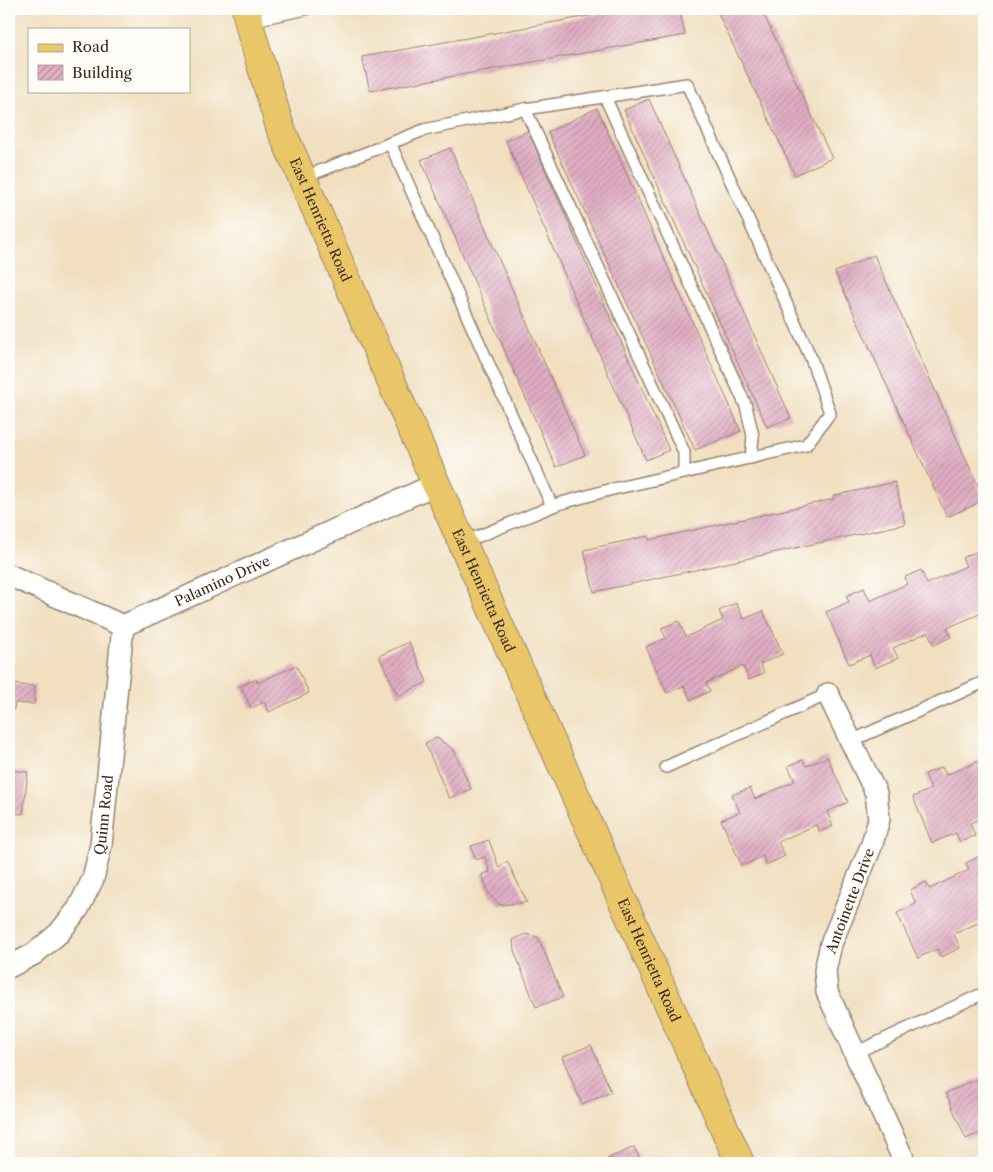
<svg xmlns="http://www.w3.org/2000/svg" width="993" height="1172" viewBox="0 0 993 1172" font-family="'Libre Caslon Text',serif">
  <style>
    .building { fill: url(#building-hatch) }
    .lines { fill: none; stroke-linecap: round; stroke-linejoin: round }
    .service-casing { stroke: #96846f; stroke-width: 14 }
    .minor-casing { stroke: #96846f; stroke-width: 24 }
    .primary-casing { stroke: #96846f; stroke-width: 30 }
    .service { stroke: #fff; stroke-width: 11 }
    .minor { stroke: #fff; stroke-width: 21 }
    .primary { stroke: #e9c769; stroke-width: 28 }
    .labels { text-anchor: middle; dominant-baseline: central; stroke-width: 5; stroke-linejoin: round; paint-order: stroke }
    .street-label { font-size: 14px; fill: #3b2a1e; stroke: #fdfcf7 }
  </style>
  <defs>
    <pattern id="building-hatch" width="6" height="6" patternUnits="userSpaceOnUse" patternTransform="scale(1.25)"><rect width="6" height="6" fill="#e1aec4"/><path d="M-1 1l2-2M0 6l6-6M5 7l2-2" fill="none" stroke="#b88e9f"/></pattern>
  </defs>
  <rect width="100%" height="100%" fill="#fdfcf7"/>
  <filter id="ink" filterUnits="userSpaceOnUse"><feTurbulence type="fractalNoise" baseFrequency=".02" numOctaves="2"/><feDisplacementMap in="SourceGraphic" scale="10" xChannelSelector="R" yChannelSelector="G"/><feConvolveMatrix kernelMatrix="1 2 1 2 8 2 1 2 1" color-interpolation-filters="sRGB"/></filter>
  <filter id="wash" filterUnits="userSpaceOnUse"><feTurbulence type="fractalNoise" baseFrequency=".0096" numOctaves="4" result="noise"/><feDisplacementMap in="SourceGraphic" scale="20" xChannelSelector="R" yChannelSelector="G"/><feGaussianBlur stdDeviation="1.12" result="paint"/><feColorMatrix in="noise" values="0 0 0 0 0 0 0 0 0 0 0 0 0 0 0 0 0 1.4 0 .05"/><feComposite in="paint" operator="in"/></filter>
  <g filter="url(#wash)">
    <rect width="100%" height="100%" fill="#f1dfc0"/>
    <g id="blocks">
      <g class="building">
        <path d="M627,9h52l6,26 -315,56 -8,-34z"/>
        <path d="M716,9h45l71,149 -37,17z"/>
        <path d="M649,99l142,319 -24,9 -143,-317z"/>
        <path d="M597,108l144,323 -46,19 -147,-318z"/>
        <path d="M528,131l141,319 -23,10 -140,-319z"/>
        <path d="M450,148l135,307 -29,12 -135,-307z"/>
        <path d="M874,255l110,244v1l-37,17 -112,-245z"/>
        <path d="M895,482l10,42 -311,68 -10,-42 64,-14 1,4 185,-41 -1,-3z"/>
        <path d="M981,550l3,7v55l-37,16 4,9 -17,8 -6,-13 -35,16 5,10 -23,10 -5,-13 -21,9 -23,-52 23,-10 -3,-6 18,-8 6,13 37,-17 -2,-7 16,-7 6,14 39,-18 -4,-8z"/>
        <path d="M736,603l8,16 19,-8 20,43 -23,10 4,9 -15,7 -6,-14 -37,17 4,8 -19,9 -7,-14 -17,7 -21,-46 20,-9 -5,-10 18,-7 7,16 37,-17 -4,-9z"/>
        <path d="M409,642l18,40 -29,14 -19,-40z"/>
        <path d="M296,665l13,28 -40,19 -5,-10 -13,6 -10,-22 15,-7 2,4z"/>
        <path d="M9,684l26,2 -1,18 -19,-1 -1,6h-5z"/>
        <path d="M437,738l17,12 17,39 -22,9 -24,-55z"/>
        <path d="M827,757l21,45 -21,10 6,14 -13,6 -4,-7 -38,17 7,14 -19,9 -3,-9 -21,10 -21,-46 19,-8 -8,-17 18,-7 5,11 40,-18 -7,-15 15,-6 3,6z"/>
        <path d="M984,759v58l-14,6 5,13 -15,6 -4,-9 -24,10 -19,-46 18,-8 -6,-15 17,-7 4,8z"/>
        <path d="M9,770l19,2 -5,42 -14,-1z"/>
        <path d="M489,840l10,28 8,-7 20,41 -27,3 -11,-10 -7,-21 8,-2 -5,-15 -9,3 -5,-14z"/>
        <path d="M984,854v66l-30,14 6,14 -19,9 -4,-8 -19,9 -21,-45 19,-9 -6,-14 16,-8 3,7 40,-19 -3,-7z"/>
        <path d="M525,934l13,3 25,60 -27,10 -22,-57 -1,-10z"/>
        <path d="M591,1045l20,47 -29,12 -20,-47z"/>
        <path d="M984,1076v55l-18,8 -20,-46z"/>
        <path d="M634,1147l8,16h-33l-2,-4z"/>
      </g>
    </g>
  </g>
  <g filter="url(#ink)">
    <use href="#blocks" fill-opacity="0" stroke="#96846f" stroke-width="1"/>
    <g class="lines">
      <g class="service-casing">
        <g id="service">
          <path d="M249,21l57,-12"/>
          <path d="M605,97l141,309 7,30 -2,22"/>
          <path d="M525,109l159,343v21"/>
          <path d="M390,143l162,363"/>
          <path d="M302,178l122,-48 101,-21 162,-25 124,274 19,55 -24,32 -197,45 -51,14 -96,39"/>
          <path d="M851,741l133,-59"/>
          <path d="M666,767l162,-73"/>
          <path d="M855,1053l129,-60"/>
        </g>
      </g>
      <g class="minor-casing">
        <g id="minor">
          <path id="s1" d="M9,575l114,51 313,-142"/>
          <path d="M828,694l48,99 3,26 -7,25 -41,100 -6,27 2,21 78,171"/>
          <path id="s2" d="M9,967l25,-13 25,-21 19,-24 15,-30 8,-34 22,-219"/>
        </g>
      </g>
      <g class="primary-casing">
        <g id="primary">
          <path id="s3" d="M246,9l6,26 28,92 156,357 304,679"/>
        </g>
      </g>
      <use href="#service" class="service"/>
      <use href="#minor" class="minor"/>
      <use href="#primary" class="primary"/>
    </g>
  </g>
  <g class="labels">
    <g class="street-label">
      <text stroke="none"><textPath href="#s3" startOffset="224">East Henrietta Road</textPath></text>
      <text stroke="none"><textPath href="#s1" startOffset="234">Palamino Drive</textPath></text>
      <text stroke="none"><textPath href="#s3" startOffset="629">East Henrietta Road</textPath></text>
      <text stroke="none"><textPath href="#s2" startOffset="190">Quinn Road</textPath></text>
      <text transform="translate(850 901) rotate(-69)">Antoinette Drive</text>
      <text stroke="none"><textPath href="#s3" startOffset="1034">East Henrietta Road</textPath></text>
    </g>
  </g>
  <rect width="993" height="1172" fill="none" stroke="#fdfcf7" stroke-width="30"/>
  <rect x="28" y="28" width="162" height="65" fill="#fdfcf7" stroke="#afa8a0"/>
  <rect x="38" y="44" width="25" height="8" fill="#e9c769" stroke="#afa8a0"/>
  <text x="72" y="52" font-size="15" fill="#3b2a1e">Road</text>
  <rect x="38" y="65" width="25" height="15" fill="url(#building-hatch)" stroke="#afa8a0"/>
  <text x="72" y="78" font-size="15" fill="#3b2a1e">Building</text>
</svg>
